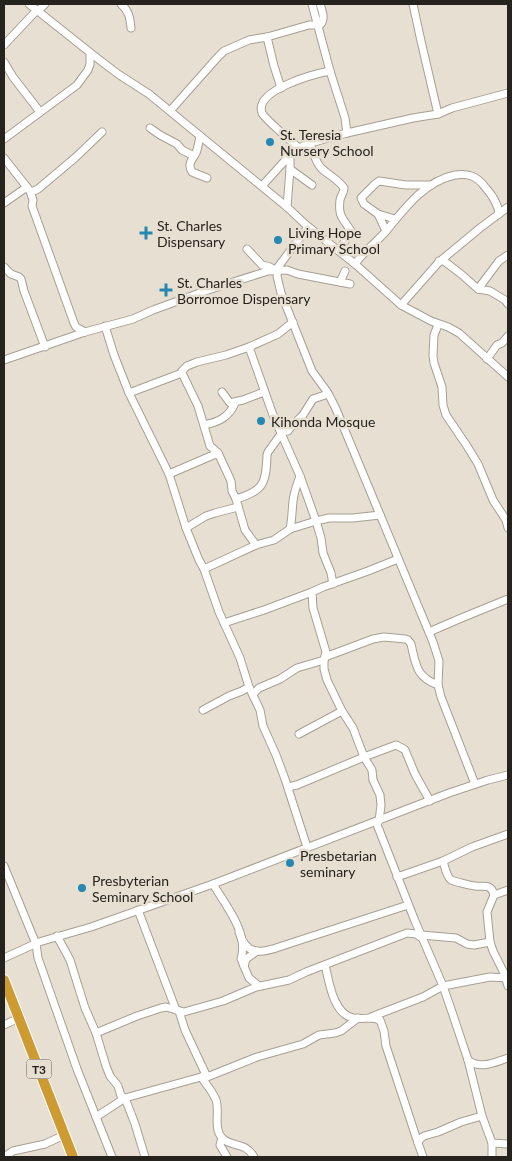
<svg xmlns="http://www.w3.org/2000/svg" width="512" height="1161" viewBox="0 0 512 1161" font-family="Lato,sans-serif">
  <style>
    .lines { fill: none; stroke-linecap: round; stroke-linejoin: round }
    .minor-casing { stroke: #a69f93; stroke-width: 9 }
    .highway-casing { stroke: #fff; stroke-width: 12 }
    .minor { stroke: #fff; stroke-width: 7 }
    .highway { stroke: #ce9b33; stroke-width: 10 }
    .poi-dot { fill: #2488b2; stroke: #e7e0d2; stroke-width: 2 }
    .labels { text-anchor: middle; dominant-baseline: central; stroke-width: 5; stroke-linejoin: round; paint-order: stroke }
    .shield { fill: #e7e0d2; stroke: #605c54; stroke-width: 1 }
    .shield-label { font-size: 12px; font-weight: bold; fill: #26231e }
    .poi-label { font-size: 14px; fill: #26231e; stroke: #e7e0d2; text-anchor: start }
  </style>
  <rect width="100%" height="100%" fill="#e7e0d2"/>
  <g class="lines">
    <g class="minor-casing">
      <g id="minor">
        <path d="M29,4l68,54 21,16 31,20 138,113 18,17 50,40 46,41 30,16 17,6 11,6 49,44"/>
        <path d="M121,4c8,7 9,14 10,24"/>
        <path d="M312,4l18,67 15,47 2,15"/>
        <path d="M413,4l8,37 17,73"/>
        <path d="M38,11l7,-7"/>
        <path d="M267,37l7,29 7,22"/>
        <path d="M4,45l33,-35"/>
        <path d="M4,62l9,15 27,35"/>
        <path d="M170,111l47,-53 7,-7 25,-11 18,-3 42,-12h11c6,-6 2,-14 0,-21"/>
        <path d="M150,128l10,7 17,9 5,6 12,6"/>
        <path d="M200,136c-1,5 -2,12 -4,17 -4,7 -9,11 -4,19l15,6"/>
        <path d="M4,139l73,-54 11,-15 2,-6v-11"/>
        <path d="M310,143c3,9 5,19 12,26 8,7 16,10 22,19 0,5 -3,7 -4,12 -2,17 3,18 11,31l-12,20"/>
        <path d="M299,148c-6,-5 -35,-30 -37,-35 -8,-23 52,-39 68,-42"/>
        <path d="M4,158l26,33h4l4,-2 38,-32 26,-25"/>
        <path d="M290,169l22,16"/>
        <path d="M262,186l28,-31 9,-7 11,-5 37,-10 66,-15 25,-4 14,-6 56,-15"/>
        <path d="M30,191l3,9 -1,6 42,117 2,4 9,5"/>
        <path d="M4,203l23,-16"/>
        <path d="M287,207l3,-38v-14"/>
        <path d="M378,214l17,5"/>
        <path d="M308,227l-30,40 -1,9 4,17 31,78 16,22 8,16 97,233 6,19 -1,24 3,12 34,87"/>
        <path d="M386,231l-8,-17 -14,-10 -3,-6 14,-14 4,-3 27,4h25"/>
        <path d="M247,249l15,16 8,2 5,3"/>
        <path d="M439,261h5l17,13 17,15 12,2 15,9 3,4"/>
        <path d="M355,264c9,-13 22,-22 32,-34 18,-22 38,-49 68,-55 13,-2 22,1 30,12 7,8 13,16 14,27"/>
        <path d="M4,267l7,7 8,3 2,2 3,12 21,56"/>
        <path d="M340,282l5,-11"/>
        <path d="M478,289l21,-28 9,-6"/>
        <path d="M401,305l38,-43 41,-34 28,-21"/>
        <path d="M438,325l-4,10 -1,21 1,7 8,24 1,18 3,10 21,31 11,18 15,36 13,20 2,8"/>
        <path d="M105,326l9,29 15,38 40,81 17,54 13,32 5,9 15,43 21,46 9,29 11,23 3,16 13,29 9,24 22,68"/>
        <path d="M249,347l24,68 27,61 16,45 5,17 2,15 8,20 2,11"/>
        <path d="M487,359l10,-14 5,-2 6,-7"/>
        <path d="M4,360l81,-28 48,-13 20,-9 55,-20 60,-19 19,-1 11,4 52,10"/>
        <path d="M222,392l8,11 13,-3 21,-8"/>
        <path d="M129,393l53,-20"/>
        <path d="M204,425c15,-3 25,-8 31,-22"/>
        <path d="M288,431l1,-2 14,-14 10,-16 15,-5"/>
        <path d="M169,474l49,-21"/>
        <path d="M236,499c28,-8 30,-16 31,-44l1,-3 13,-18 8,-5"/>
        <path d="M186,528l20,-12 9,-3 23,-6"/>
        <path d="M290,529c2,-9 2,-19 3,-28 1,-9 4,-17 7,-25"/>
        <path d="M256,545l-11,-15 -9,-31 -4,-8 -1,-10 -13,-28 -8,-7 -12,-40 -16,-33v-2l5,-5 10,-4 29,-7 23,-8 29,-13 15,-12"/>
        <path d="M204,569l52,-24 18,-5 16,-11 26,-8 13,-3h24l27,-3"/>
        <path d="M224,623l40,-13 48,-18"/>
        <path d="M429,632l30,-13 49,-20"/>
        <path d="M325,657l48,-18 11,-2 21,2 3,1 3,4c5,21 5,33 27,41"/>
        <path d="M253,694l6,-6 21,-9 17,-11 27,-8"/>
        <path d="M203,710l26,-14 13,-5 7,-4"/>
        <path d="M299,734l43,-23"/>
        <path d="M288,787l9,-2 67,-28 32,-12 6,3 3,2 10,24 15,27"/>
        <path d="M379,821l2,-16 -1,-10 -7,-15 -1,-10 -8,-13 -11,-29 -11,-17 -15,-31 -3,-11v-9l2,-8 -13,-44 -1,-16 11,-5 45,-16 30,-12"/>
        <path d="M376,822l39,99 28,65 10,29 15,45 14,56 10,27v14"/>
        <path d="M443,861c2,6 3,15 8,19 2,1 21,6 24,6 9,1 16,-3 19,9"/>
        <path d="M4,866l32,78 2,14 39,111 35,88"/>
        <path d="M397,877l46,-16 29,-14 36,-13"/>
        <path d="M213,884c13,22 36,49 28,75l8,19 10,8"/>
        <path d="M508,890l-14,5 -7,17 3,30 3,9 11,22 4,13"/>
        <path d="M138,910l38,100"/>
        <path d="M239,932c7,25 24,21 43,14l126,-41"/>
        <path d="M421,935l35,3 11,6 7,1 16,-3"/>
        <path d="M57,936l13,24 15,48 11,25 10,33 4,10 8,10 3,10 4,2 10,26 10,33"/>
        <path d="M4,958l35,-16 52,-15 122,-43 236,-91 39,-13 20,-5"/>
        <path d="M325,965c4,16 8,49 28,53 9,2 18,-2 27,2l4,11 2,15 32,97"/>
        <path d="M244,966l2,-7 11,-8"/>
        <path d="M179,1011l6,19 22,47"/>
        <path d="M371,1017l52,-20 20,-11 47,-9 18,1"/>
        <path d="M4,1025l15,-7"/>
        <path d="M96,1033l41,-17 24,-8 5,-1 18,5 39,-11 33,-14 33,-7 17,-8 101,-39 9,1 6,4"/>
        <path d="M468,1060c12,10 27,2 40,-2"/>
        <path d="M201,1077c5,7 12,15 15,23 4,11 -3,28 6,38 10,10 23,3 32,19"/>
        <path d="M96,1117l29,-19 76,-21h6l50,-20 46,-13 16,-9 16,-2 6,-2 17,-13"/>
        <path d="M222,1138l-2,7 7,12"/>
        <path d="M492,1143l16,1"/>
        <path d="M4,1157l9,-6 32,-7 19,-9"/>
        <path d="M423,1157l-5,-14 2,-4 4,-3 14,-4 23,-10 21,-6"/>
      </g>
    </g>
    <g class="highway-casing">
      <path id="highway" d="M4,980l69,177"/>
    </g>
    <use href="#minor" class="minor"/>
    <use href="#highway" class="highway"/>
  </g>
  <g class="poi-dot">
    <circle cx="270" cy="142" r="5"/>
    <path d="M143.5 225.5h5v5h5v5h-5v5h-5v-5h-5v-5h5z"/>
    <circle cx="278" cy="240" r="5"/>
    <path d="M163.5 282.5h5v5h5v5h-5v5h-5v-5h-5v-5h5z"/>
    <circle cx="261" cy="421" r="5"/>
    <circle cx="290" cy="863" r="5"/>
    <circle cx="82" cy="888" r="5"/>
  </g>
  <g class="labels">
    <rect class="shield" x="26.5" y="1059.5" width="25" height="19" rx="4"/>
    <g class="shield-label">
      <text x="39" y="1069">T3</text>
    </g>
    <g class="poi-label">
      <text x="280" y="134">St. Teresia<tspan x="280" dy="16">Nursery School</tspan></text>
      <text x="157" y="225">St. Charles<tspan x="157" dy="16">Dispensary</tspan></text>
      <text x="288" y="232">Living Hope<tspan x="288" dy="16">Primary School</tspan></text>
      <text x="177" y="282">St. Charles<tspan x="177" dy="16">Borromoe Dispensary</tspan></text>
      <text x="271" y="421">Kihonda Mosque</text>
      <text x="300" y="855">Presbetarian<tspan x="300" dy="16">seminary</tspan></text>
      <text x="92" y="880">Presbyterian<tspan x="92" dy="16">Seminary School</tspan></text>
    </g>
  </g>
  <rect width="512" height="1161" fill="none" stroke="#26231e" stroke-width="10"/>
</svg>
